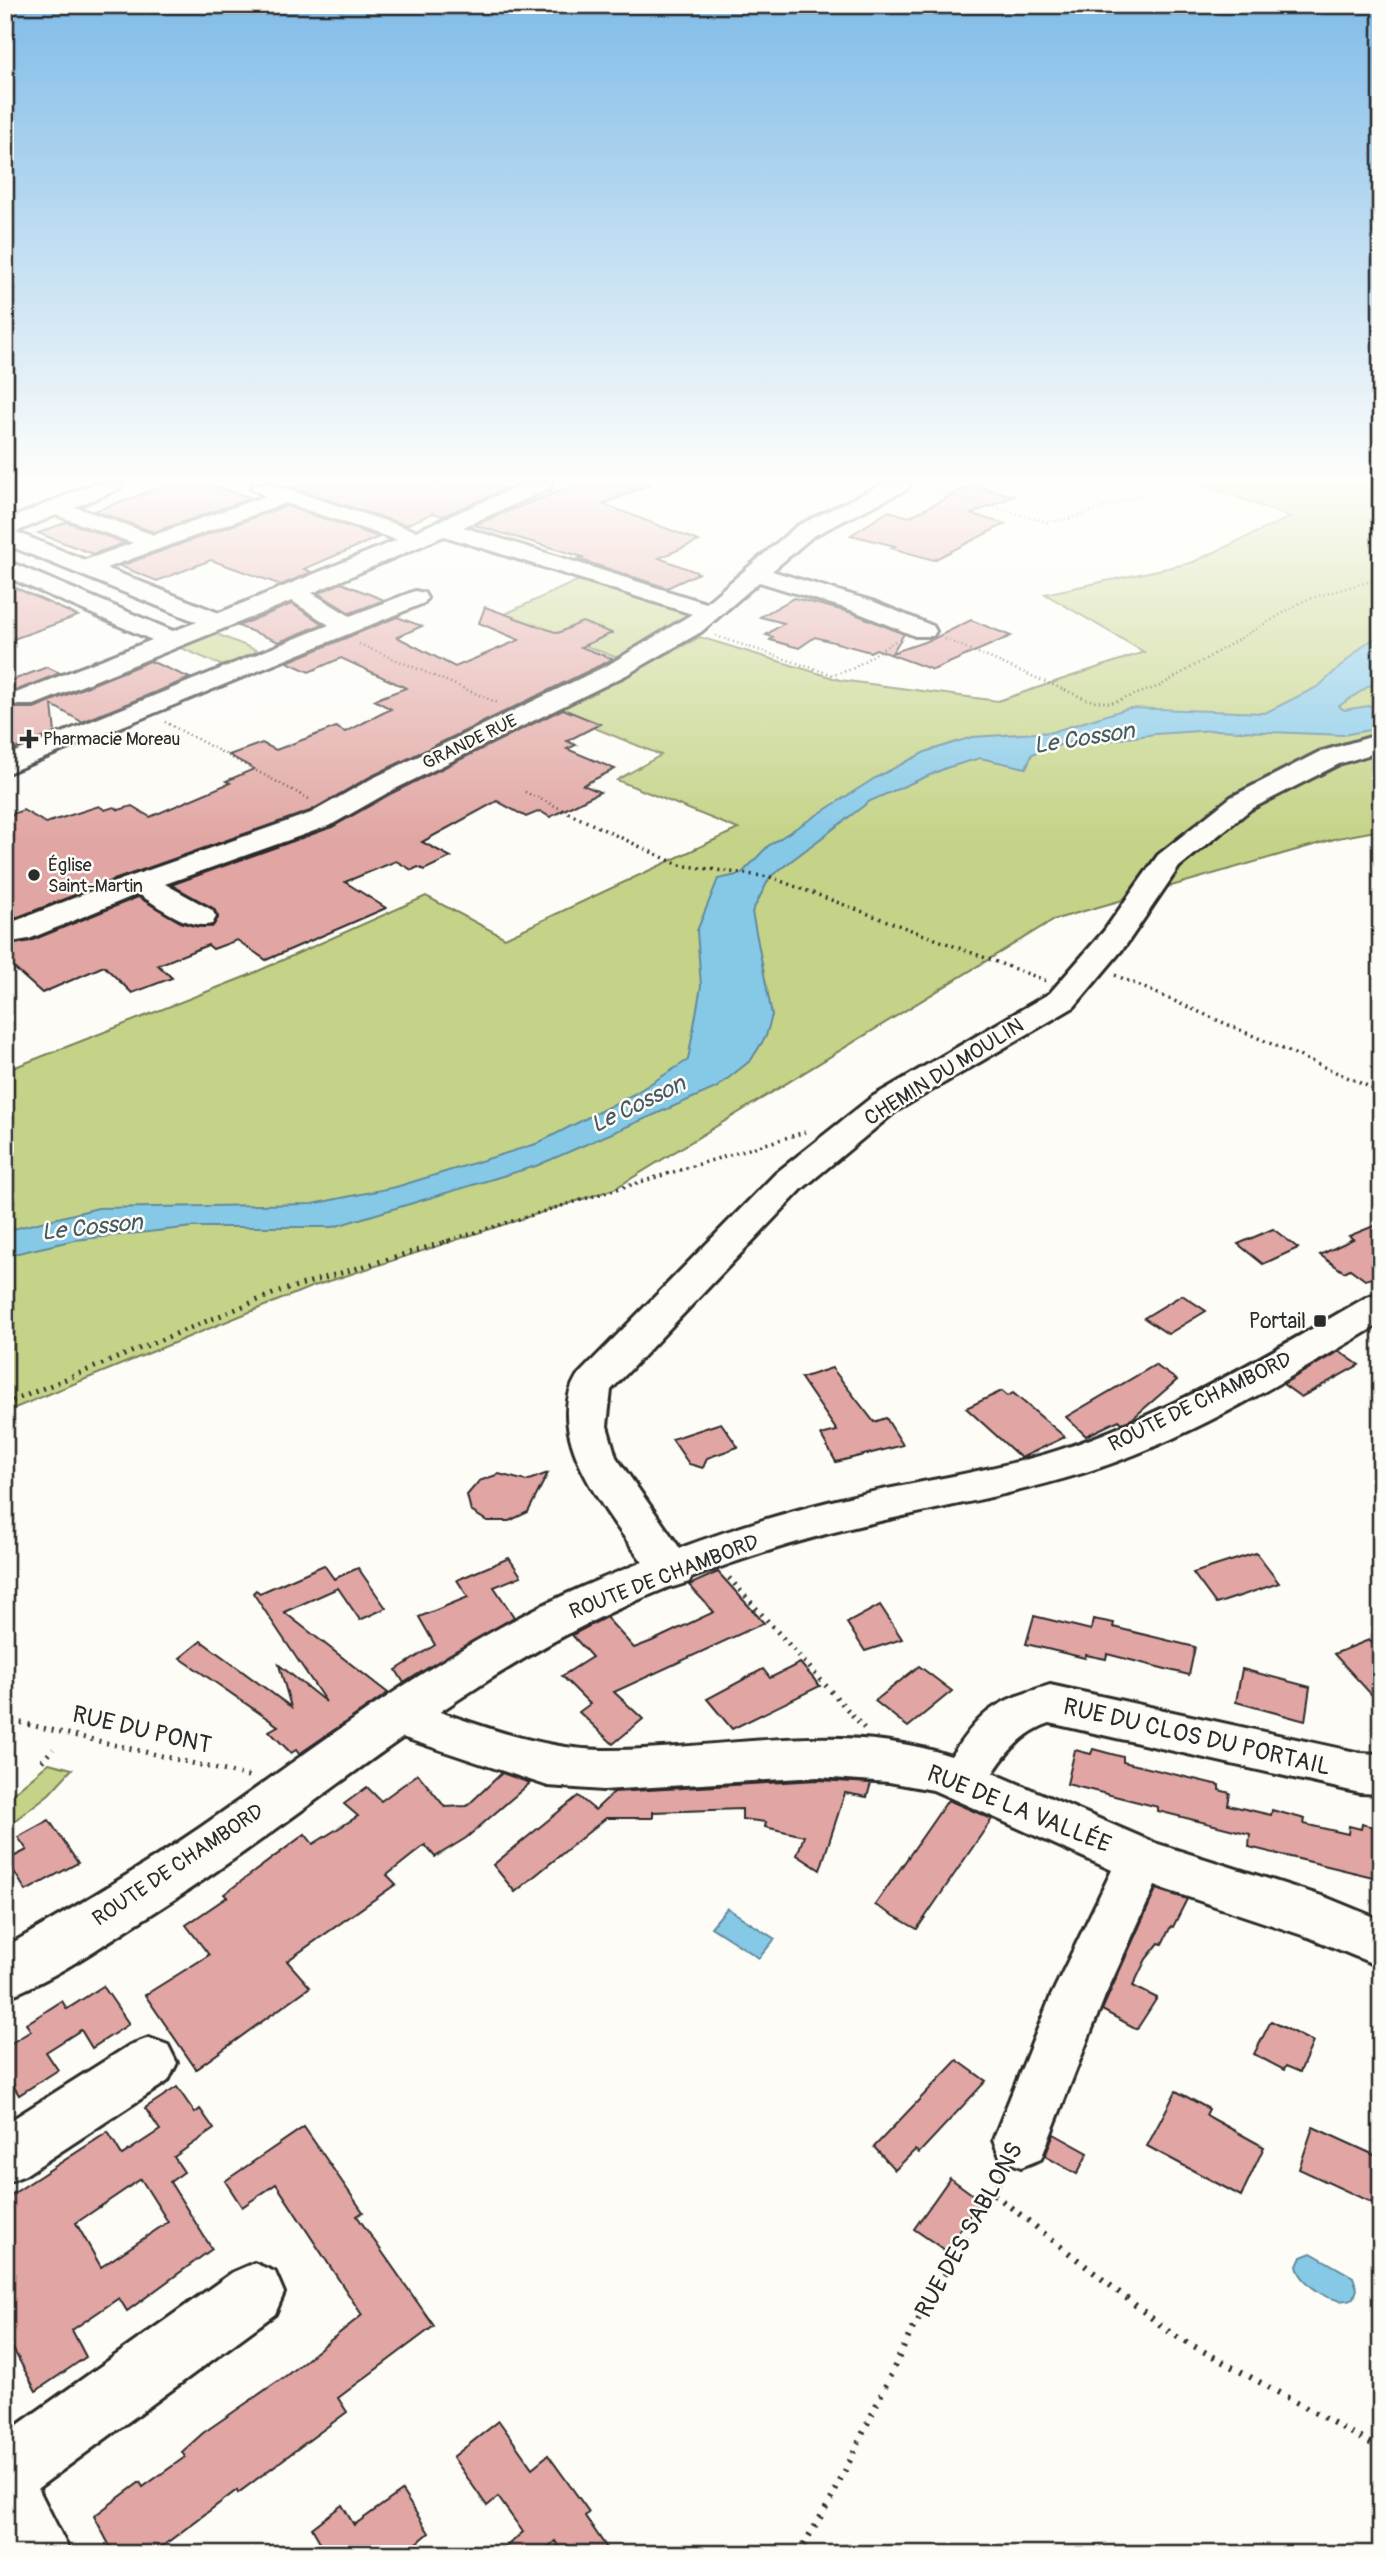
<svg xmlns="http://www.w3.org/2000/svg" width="1386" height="2559" viewBox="0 0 1386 2559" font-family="Pangolin,sans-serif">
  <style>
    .green { fill: #c4d387; stroke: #787f59; stroke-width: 2 }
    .water { fill: #86c9e7; stroke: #628a9c; stroke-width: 2 }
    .building { fill: #e1a6a3; stroke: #2b2b2b; stroke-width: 2; fill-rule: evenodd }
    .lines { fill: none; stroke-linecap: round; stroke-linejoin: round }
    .minor-casing { stroke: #2b2b2b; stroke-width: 6 }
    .major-casing { stroke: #2b2b2b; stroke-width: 6 }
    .path-far3 { stroke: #2b2b2b; stroke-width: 2.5; stroke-dasharray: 1 3.5; stroke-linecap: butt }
    .path-far2 { stroke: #2b2b2b; stroke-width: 3.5; stroke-dasharray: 2 4.5; stroke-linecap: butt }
    .path-far1 { stroke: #2b2b2b; stroke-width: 5; stroke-dasharray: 2 6; stroke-linecap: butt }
    .path { stroke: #2b2b2b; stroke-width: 6; stroke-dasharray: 2.5 8; stroke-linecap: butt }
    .minor { fill: #fdfcf7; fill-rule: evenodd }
    .major { fill: #fdfcf7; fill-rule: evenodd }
    .poi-dot { fill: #2b2b2b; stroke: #fdfcf7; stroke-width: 2.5 }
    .labels { text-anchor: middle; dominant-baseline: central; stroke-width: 5; stroke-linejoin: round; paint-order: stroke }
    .far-poi-label { font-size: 18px; fill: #2b2b2b; stroke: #fdfcf7; text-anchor: start }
    .far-street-label { font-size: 18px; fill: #2b2b2b; stroke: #fdfcf7 }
    .street-label { font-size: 21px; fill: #2b2b2b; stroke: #fdfcf7 }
    .poi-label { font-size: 21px; fill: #2b2b2b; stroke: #fdfcf7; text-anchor: end }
    .water-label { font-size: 23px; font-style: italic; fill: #465a63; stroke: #fdfcf7 }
    .near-street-label { font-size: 24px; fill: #2b2b2b; stroke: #fdfcf7 }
  </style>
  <rect width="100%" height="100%" fill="#fdfcf7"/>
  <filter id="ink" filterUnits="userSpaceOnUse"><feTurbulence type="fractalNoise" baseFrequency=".0143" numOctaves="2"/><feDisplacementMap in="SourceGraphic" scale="14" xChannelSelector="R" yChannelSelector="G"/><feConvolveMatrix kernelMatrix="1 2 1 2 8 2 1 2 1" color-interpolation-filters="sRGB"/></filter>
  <g filter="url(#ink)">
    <g class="green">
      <path d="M1201,484h157l23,7v339l-43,8 -285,82 -439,269 -303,98 -306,125v-341l242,-95 179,-80 79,42 233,-109 -121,-49 44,-25 -106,-43 145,-75 140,43 158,21 146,-49 -99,-58 146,-31 99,-46z"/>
      <path d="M583,578l110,35 -10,12 -60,35 -120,-45z"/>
      <path d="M214,633l47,19 -36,15 -46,-20z"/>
      <path d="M49,1763l23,6 -23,25 -44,34v-28z"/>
    </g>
    <g class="water">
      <path d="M1381,635v43l-42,28 5,4 37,-6v24l-38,7 -129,-5 -59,4 -55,8 -22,-3 -46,15 -6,14 -46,-10 -34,10 -76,33 -100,76 -18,35 20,103 -6,21 -15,24 -35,28 -180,78 -203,61h-140l-118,13 -70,16v-25l93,-23 214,-4 84,-17 140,-43 98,-50 54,-34 13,-74 -4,-55 21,-52 23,-5 27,-28 107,-68 50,-26 47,-15 80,-5 77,-24 136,5 54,-27 46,-42z"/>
      <path d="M727,1908l48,31 -16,19 -48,-31z"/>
      <path d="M1311,2253l42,24 4,12 -3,9c-18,10 -53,-13 -57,-32l4,-9z"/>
    </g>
    <g class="building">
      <path d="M170,484h37l45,14 -98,34 -59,-21z"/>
      <path d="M302,484h186l18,5 -63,27 -10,-3 -27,12 -114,-37z"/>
      <path d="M577,484h74l-48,20 96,37 -40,17 40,15 -32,15 -89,-29 5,-2 -109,-32z"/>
      <path d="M972,485l42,11 -43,18 34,10 -71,36 -43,-12 4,-2 -44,-11 38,-24 20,6z"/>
      <path d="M286,506l93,31 -75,32 8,3 -31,13 -70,-25 -54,21 -37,-15z"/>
      <path d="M67,522l58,21 -32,11 -55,-21z"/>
      <path d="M5,583l73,33 -73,26z"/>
      <path d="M341,583l41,16v2l-32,12 -32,-20z"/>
      <path d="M794,598l59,15 51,21 -12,19 41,-14 38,-19 40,16 -78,34 -57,-21 -6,3 -55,-15 -16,11 -29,-8 3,-3 -7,-2 18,-12 -24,-6z"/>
      <path d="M292,604l31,20 -44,18 -41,-16z"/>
      <path d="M485,607l73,26 24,-11 30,11 -31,14 32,12 -243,118 -60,34 -199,70 -106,41v-105l18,-7 23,13 53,-17 6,4 9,-3 5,3 13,-4 18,11 80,-34 -4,-2 28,-12 -25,-14 33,-12 14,7 60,-23 9,5 46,-23 -17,-9 32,-12 -65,-30 -32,14 -22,-10 110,-45 25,9 -25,11 58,30 64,-27 -40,-17z"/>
      <path d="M150,661l40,17 -108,44 -30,-17 3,28 -50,20v-70l42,-16 13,6 -45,18 -5,7 6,10h18z"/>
      <path d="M563,709l37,15 -33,17 9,4 -9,4 48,20 -32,16 17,7 -50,25 -10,-6 -14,6 -29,-16 -75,41 29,15 -27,13 -6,-3 -6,3 -16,-9 -51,21 41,26 -120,52 -29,-20 -24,9 -5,-4 -50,20 14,13 -40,15 -28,-27 -62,27 -37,-33v-14l25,-5 108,-44 44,26 30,4 6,-9 -4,-9 -43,-24 161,-58 60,-34z"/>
      <path d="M1381,1223v53l-16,4 -15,-11 -6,3 -24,-17 33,-16 -4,-3z"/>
      <path d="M1273,1229l25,19 -35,16 -25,-20z"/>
      <path d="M1182,1295l24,16 -38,23 -24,-16z"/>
      <path d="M1339,1351l20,14 -58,32 -18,-13z"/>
      <path d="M1155,1365l22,15 -45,39 -10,4 -3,-3 -33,16 -20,-19z"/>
      <path d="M832,1368l42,54 12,-4 17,27 -67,17 -15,-27 16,-4 -36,-53z"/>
      <path d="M1002,1391l6,5 5,-3 52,44 -44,21 -55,-50z"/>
      <path d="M721,1423l17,24 -31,11 -4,10 -14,-4 -17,-25z"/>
      <path d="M548,1473l-20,39 -19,9h-22l-16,-10 -4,-16 12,-14 20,-7 27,7z"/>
      <path d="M1256,1553l23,30 -63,21 -23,-31z"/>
      <path d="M509,1558l12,18 -27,11 20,30 -110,66 -8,-13 39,-25 -16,-28 49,-20 -11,-17z"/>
      <path d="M324,1565l10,14 24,-11 28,40 -26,12 -22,-32 -54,24 104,81 -89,61 -3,-4 -5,3 -22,-22 9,-5 -98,-68 21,-17 90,66 -12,-42 47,37 -73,-109 3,-3 4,3z"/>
      <path d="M718,1572l46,51 -150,69 29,27 -30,25 -34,-32 11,-8 -28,-28 30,-19 -20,-22 34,-18 28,31 18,-7 62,-29 -25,-27z"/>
      <path d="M880,1605l22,34 -37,12 -18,-28z"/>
      <path d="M1034,1616l57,14 2,-11 21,4 -1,4 82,20 -6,28 -82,-21 -1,5 -20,-4 -1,3 -59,-14z"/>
      <path d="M1369,1640l12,12v53l-47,-51z"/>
      <path d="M800,1663l20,23 -88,43 -25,-30 56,-30 7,9z"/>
      <path d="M919,1666l33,25 -44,36 -33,-26z"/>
      <path d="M1242,1669l68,18 -5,34 -69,-19z"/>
      <path d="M1093,1749l30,8v5l96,23v5l11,3 -2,12 43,10 1,-5 33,9 -1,5 44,10 1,-8 12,3 1,-5 19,5v50l-132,-32 1,-13 -92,-23v-4l-91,-23 8,-34 16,4z"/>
      <path d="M502,1773l28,10 -64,55 -31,19 -10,-12 -38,30 9,9 -109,77 23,26 -114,82 -51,-74 64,-40 -23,-30 41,-28 -3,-3 81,-60 8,10 45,-28 -14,-12 23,-17 14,14 37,-27 27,33 22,-1z"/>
      <path d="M818,1780l53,3 -4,14 -22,-4 -25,77 -23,-15 7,-19 -39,-9 1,-5 -24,-3v-10l-89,3v6h-47l-91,74 -22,-27 85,-69 17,14 19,-18z"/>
      <path d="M948,1800l44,19 -75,110 -42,-24z"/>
      <path d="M49,1820l29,43 -52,28 -19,-31 20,-10 -9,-13z"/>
      <path d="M1156,1889l31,10 -14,28 -2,-1 -9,18 -3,-1 -13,16 -13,27 24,12 -20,31 -35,-19z"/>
      <path d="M103,1986l26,38 -37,24 -11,-18 -35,22 12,18 -39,25 -14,-23v-25l26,-16 -5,-7 36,-23 5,8z"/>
      <path d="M1271,2021l42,21 -13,30 -14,-6 -2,4 -30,-16z"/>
      <path d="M957,2060l29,21 -67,72 -4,-3 -20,20 -21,-23z"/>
      <path d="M177,2087l18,26 5,-4 14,20 -40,28 10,15 -14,10 42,67 -85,62 -8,-13 -47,32 14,27 -50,34 -31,-57v-100l6,-6 -6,-10v-19l103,-67 14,23 38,-25 -15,-22zM141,2179l27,43 -67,45 -25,-44z"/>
      <path d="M1176,2091l33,18 -3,6 58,32 -23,49 -94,-50z"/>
      <path d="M304,2127l59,85 -6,4 77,110 -96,72 9,14 -109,81 -1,-3 -85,64h-38l-20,-38 46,-34 3,5 42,-30 -3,-5 21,-19 84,-58 75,-60 -86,-131 -34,23 -17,-26z"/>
      <path d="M1313,2127l68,31v49l-82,-38z"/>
      <path d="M1054,2134l34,19 -11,21 -32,-18z"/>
      <path d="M950,2178l30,22 -34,51 -32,-22z"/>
      <path d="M499,2421l33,47 16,-13 41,57 -4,4 26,38h-47l-9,-13 -15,13h-43l26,-22 -25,-35 -11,9 -34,-49z"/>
      <path d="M402,2491l27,42 -25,21h-77l-15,-26 30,-23 12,20z"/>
    </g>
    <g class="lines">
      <g class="minor-casing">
        <g id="minor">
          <path d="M93,484h29l-3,5 -44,18 79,28 111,-39 -14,-8 3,-4h17l145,47 108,-47h28l-3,5 -86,38 243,76 91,-77 86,-42h27l-3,5 -94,47 -41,35 100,30 61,25 3,5 -3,5h-18l-61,-25 -95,-29 -58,50 -75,43 -235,116 -60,34 -166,59 47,26 4,7 -4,7c-25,6 -53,-18 -74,-30l-109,45 -24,4v-18l107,-42 199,-70 60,-34 237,-114 84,-51 -248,-78 -132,57 38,23 65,-25 9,2 3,5 -3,5 -419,171v-18l324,-131 -37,-24 -258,104h-18l-4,-6 4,-6 136,-53 -147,-64v-16l168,71 24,-9 -192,-78v-23zM286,503l111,37 -178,73 -113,-45zM56,515l77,28 -48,17 -69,-28z"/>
          <path d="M1381,734v17l-42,13 -88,45 -72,58 -53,78 -52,62 -178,104 -94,78 -191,201 -4,36 9,31 79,113 -6,12 -16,5 -16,-5c-35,-52 -119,-142 -80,-206l199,-203 96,-76 178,-104 54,-62 54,-76 73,-58 88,-45z"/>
          <path d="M1050,1685l310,68 21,1v40l-21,-1 -310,-70c-25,8 -43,28 -57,50l162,70 170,54 56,23v47l-70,-29 -156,-52 -50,110 -64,163 -20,8 -20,-8 -8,-19 58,-144 61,-126 -179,-80 -44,-8 -71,-5 -215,13 -55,-4 -167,-56 -7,-13 7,-13 17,-6c67,21 134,51 205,52 115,1 236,-32 348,6 33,-49 45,-54 99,-71z"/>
          <path d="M149,2038l19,7 9,18 -9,18 -143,94 -20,8v-59l125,-79z"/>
          <path d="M254,2263l21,9 9,21 -9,21 -237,174 33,66h-66v-120l228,-162z"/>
        </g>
      </g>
      <g class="major-casing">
        <path id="major" d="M1381,1293v30c-95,57 -192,117 -298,150 -85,26 -172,39 -257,61 -75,20 -149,47 -219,80 -167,80 -304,205 -460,303 -45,28 -92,62 -142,81v-51c67,-38 133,-77 196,-120 123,-85 243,-180 381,-240 80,-34 162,-64 246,-85 77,-19 156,-28 231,-52 109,-36 209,-96 308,-153z"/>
      </g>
      <g class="path-far3">
        <path d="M921,487l126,35 21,-3 108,-35"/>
        <path d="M716,636l117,39 19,-6 43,-28"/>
        <path d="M945,639l143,61 23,3 49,-17 145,-86 76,-22"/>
        <path d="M359,644l139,59"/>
        <path d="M165,722l144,77"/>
        <path d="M525,792l41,19"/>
      </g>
      <g class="path-far2">
        <path d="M562,810l117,55 91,12 277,104"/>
        <path d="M1115,975l266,117"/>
        <path d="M443,1242l362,-110"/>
      </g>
      <g class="path-far1">
        <path d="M5,1404l275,-113 169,-50"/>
        <path d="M729,1578l135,150"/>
        <path d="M5,1719l246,58"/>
        <path d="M42,1761l11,-12"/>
      </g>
      <g class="path">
        <path d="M994,2194l178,140 209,115"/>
        <path d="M798,2554l34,-56 78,-164 94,-161"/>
      </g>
      <use href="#minor" class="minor"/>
      <use href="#major" class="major"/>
    </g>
  </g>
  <linearGradient id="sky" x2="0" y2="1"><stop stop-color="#81bce8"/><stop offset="0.57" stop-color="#fefefb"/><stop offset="1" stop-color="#fefefb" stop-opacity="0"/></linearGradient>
  <rect width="1386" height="842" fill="url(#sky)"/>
  <g class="poi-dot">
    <path d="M25.5 728.5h7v7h7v7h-7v7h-7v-7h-7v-7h7z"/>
    <circle cx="34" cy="875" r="7"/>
    <rect x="1313" y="1314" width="14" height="14" rx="3.5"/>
  </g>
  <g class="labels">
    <g class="far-poi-label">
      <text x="43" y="739">Pharmacie Moreau</text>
      <text x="48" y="865">Église<tspan x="48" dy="21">Saint-Martin</tspan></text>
    </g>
    <g class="far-street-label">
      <text transform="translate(470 742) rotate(-26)">GRANDE RUE</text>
    </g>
    <g class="street-label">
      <text transform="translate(944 1072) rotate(-32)">CHEMIN DU MOULIN</text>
      <text transform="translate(1200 1402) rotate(-26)">ROUTE DE CHAMBORD</text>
      <text transform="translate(664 1577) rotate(-21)">ROUTE DE CHAMBORD</text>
      <text transform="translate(178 1865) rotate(-34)">ROUTE DE CHAMBORD</text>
    </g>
    <g class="poi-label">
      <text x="1306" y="1321">Portail</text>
    </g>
    <g class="water-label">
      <text transform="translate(1084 738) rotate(-9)">Le Cosson</text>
      <text transform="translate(638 1104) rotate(-26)">Le Cosson</text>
      <text transform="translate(92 1227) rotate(-6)">Le Cosson</text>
    </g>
    <g class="near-street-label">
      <text transform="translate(142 1730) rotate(13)">RUE DU PONT</text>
      <text transform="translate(1197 1737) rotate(13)">RUE DU CLOS DU PORTAIL</text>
      <text transform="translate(1019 1809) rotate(22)">RUE DE LA VALLÉE</text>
      <text transform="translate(969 2230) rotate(-61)">RUE DES SABLONS</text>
    </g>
  </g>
  <rect width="1386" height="2559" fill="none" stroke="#fdfcf7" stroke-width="28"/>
  <rect x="14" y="14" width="1358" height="2531" fill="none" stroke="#2b2b2b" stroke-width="2.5" filter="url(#ink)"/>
</svg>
